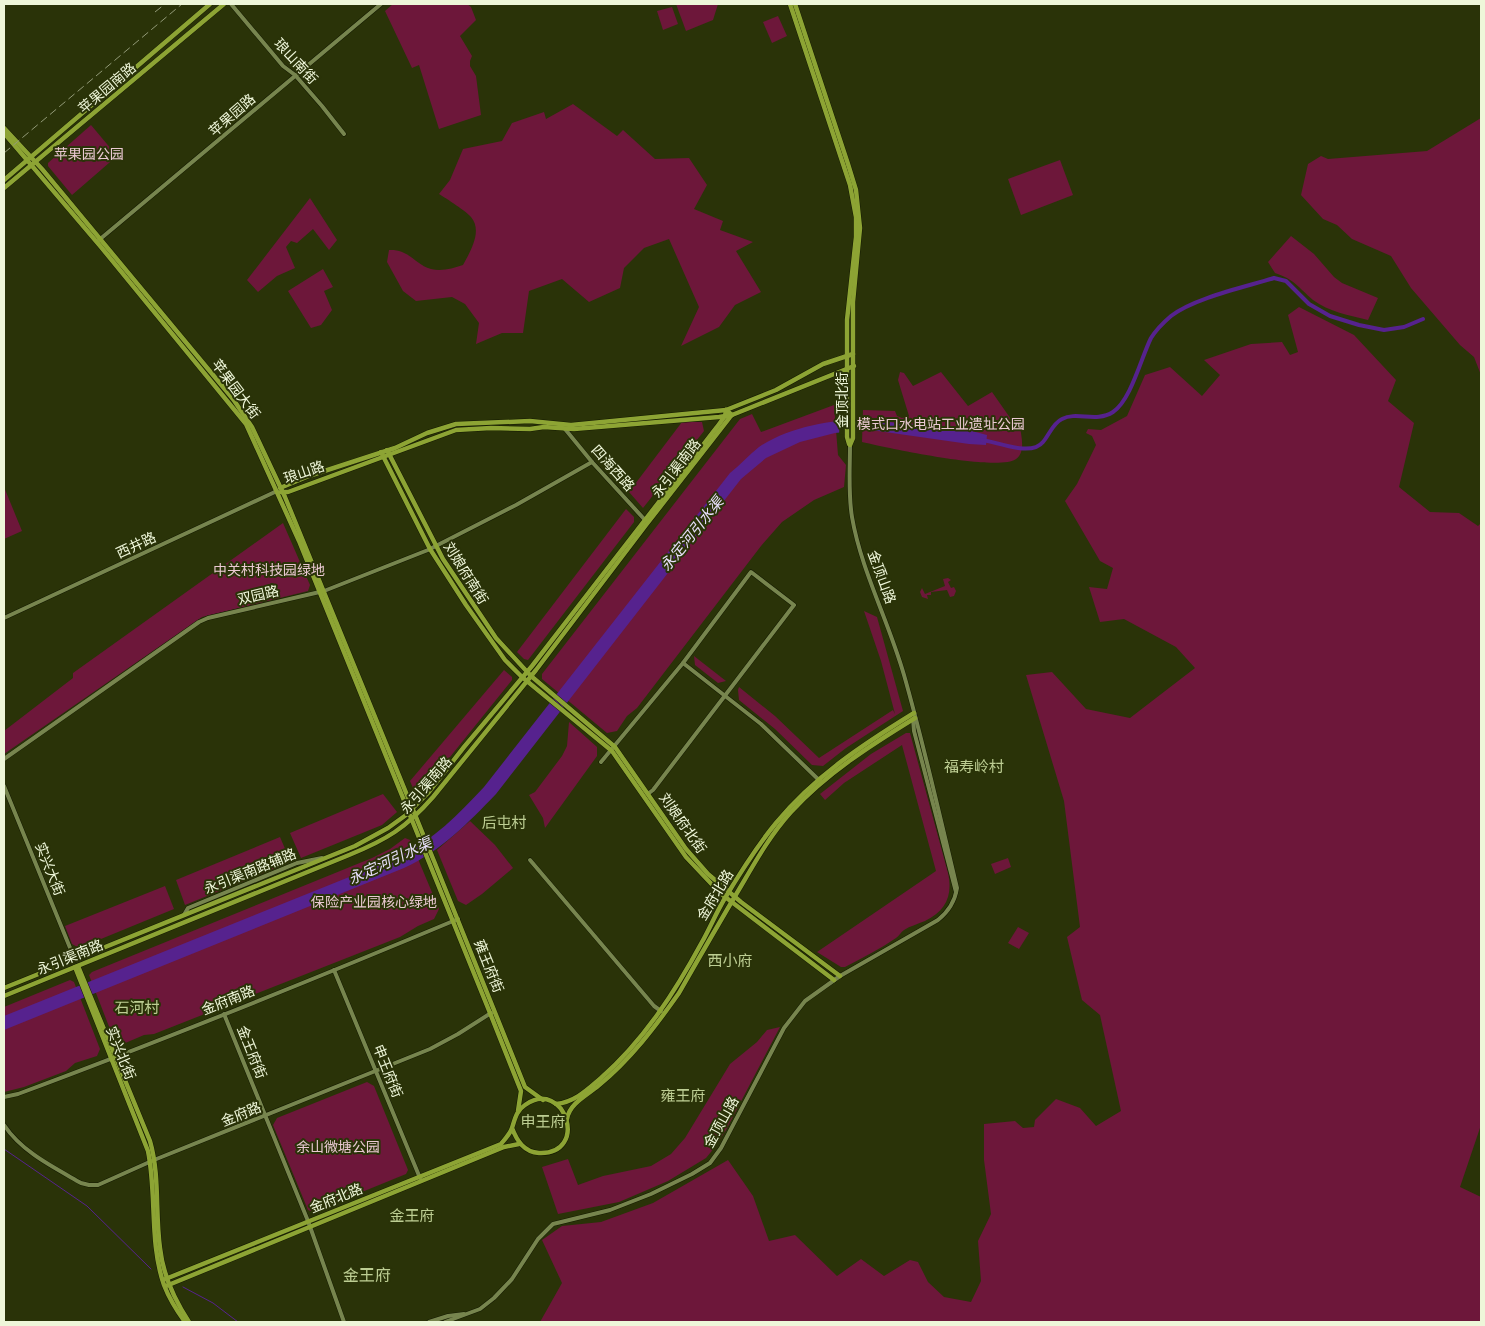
<svg xmlns="http://www.w3.org/2000/svg" width="1485" height="1326" viewBox="0 0 1485 1326" font-family="'DM Sans','Noto Sans SC',sans-serif">
  <style>
    .green { fill: #6d173a }
    .water { fill: #56228e }
    .pier { fill: #2a3308 }
    .lines { fill: none; stroke-linecap: round; stroke-linejoin: round }
    .stream { stroke: #56228e; stroke-width: 1 }
    .canal { stroke: #56228e; stroke-width: 4 }
    .minor-casing { stroke: #141a00; stroke-width: 5 }
    .major-casing { stroke: #141a00; stroke-width: 5.5 }
    .minor { stroke: #77854e; stroke-width: 4 }
    .major { stroke: #8da434; stroke-width: 4.5 }
    .rail { stroke: #929a77; stroke-width: 1; stroke-dasharray: 8 4; stroke-linecap: butt }
    .labels { text-anchor: middle; dominant-baseline: central; stroke-width: 4; stroke-linejoin: round; paint-order: stroke }
    .street-label { font-size: 14px; fill: #eef6d9; stroke: #2a3308 }
    .park-label { font-size: 14px; fill: #eac9d2; stroke: #2a3308 }
    .water-label { font-size: 15px; font-style: italic; fill: #e8dffb; stroke: #2a3308 }
    .neighbourhood-label { font-size: 15px; fill: #bdce93; stroke: #2a3308 }
    .quarter-label { font-size: 16px; fill: #bdce93; stroke: #2a3308 }
  </style>
  <rect width="100%" height="100%" fill="#2a3308"/>
  <g class="green">
    <path d="M393,4h74l4,3 5,13 -16,16 12,20 -2,5v5l6,10 5,39 -42,14 -20,-64 -7,3 -27,-57z"/>
    <path d="M676,4h42l-5,16 -27,11z"/>
    <path d="M672,7l6,17 -15,6 -6,-19z"/>
    <path d="M778,16l9,20 -15,7 -9,-21z"/>
    <path d="M573,104l44,32 6,-6 32,29 34,-1 18,27 -13,24 29,12 -3,9 33,12 -17,9 25,41 -26,13 -16,22 -38,19 18,-39 -30,-68 -25,9 -20,20 -4,20 -31,14 -27,-23 -33,12 -6,42h-21l-26,11 3,-21 -14,-19 -13,-7 -36,4 -13,-10 -16,-29 2,-12c21,-1 26,15 42,19 11,3 22,-1 32,-4 7,-13 20,-34 8,-48 -5,-6 -24,-18 -32,-23l11,-14 13,-31 39,-8 10,-18 32,-11 2,7z"/>
    <path d="M1481,118v257l-7,-18 -14,-12 -49,-57 -20,-32 -39,-17 -15,-14 -14,-6 -22,-24 7,-31 13,-8 7,3 99,-8z"/>
    <path d="M91,125l26,31 -45,39 -24,-29v-3z"/>
    <path d="M1060,160l13,35 -52,20 -13,-36z"/>
    <path d="M310,198l27,42 -8,10 -16,-21 -16,14 -6,-2 -5,6 9,21 -18,8 -19,16 -11,-12z"/>
    <path d="M1291,236l23,18 20,23 8,6 36,15 -10,22c-19,-5 -39,-8 -55,-20 -14,-12 -19,-21 -38,-27l-7,-11z"/>
    <path d="M323,269l10,18 -9,4 8,19 -11,15 -10,3 -23,-37z"/>
    <path d="M1299,307l55,28 42,45 -8,21 26,22 -15,64 31,25 29,1 19,13 3,-3v602l-21,62 21,10v125h-941l22,-39 -20,-43 20,-14 39,-4 52,-19 75,-43 25,36 16,45 26,-6 42,41 24,-17 23,17 26,-16 8,2 10,20 16,15 27,5 10,-21 -3,-40 13,-27 -7,-54v-36l31,-3 8,7 11,-1 1,-7 21,-21 24,9 16,18 25,-15 -21,-96 -18,-15 -15,-63 13,-10 -16,-126 -38,-126 26,-3 34,37 44,9 65,-50 -19,-21 -52,-28 -24,3 -11,-35 18,2 6,-21 -13,-7 -35,-60 12,-17 19,-39 -4,-9 -6,-3 2,-4 13,1 26,-14 18,-41 25,-8 32,29 18,-21 -16,-15 47,-16 31,-2 8,13 8,-3 -10,-37z"/>
    <path d="M900,372l4,1 9,13 28,-14 27,34 24,-14 21,30 7,4c1,10 6,26 -4,33 -18,13 -128,-11 -154,-17l1,-32 32,1 2,5 5,2 7,-2 -11,-36z"/>
    <path d="M834,405l4,50 8,10 -2,22 -30,13 -32,22 -21,24 -124,162 -10,8 -10,15 -10,2 -65,-54v-5l198,-255 12,-5 9,18z"/>
    <path d="M682,422h20l2,9 -61,77 -14,-16z"/>
    <path d="M4,487l18,44 -18,8z"/>
    <path d="M626,509l8,8v5l-106,138 -4,-1 -7,-7z"/>
    <path d="M283,523l27,62 -2,6 -106,26 -198,137v-23l69,-53v-5z"/>
    <path d="M948,578l3,2 -3,2 3,6 3,-1 2,4 -2,5 -4,1 -3,-7 -16,2v3h-4l1,4 -6,-2 -2,-5 2,-4 3,6 20,-8 -2,-7z"/>
    <path d="M864,611l13,6 26,94 -57,37 -23,18 -11,-1 -37,-36 -36,-29 -1,-10 1,-3 36,29 44,42 74,-48 2,4 -14,-53z"/>
    <path d="M694,656l32,25 -8,2 -23,-18z"/>
    <path d="M504,670l8,7v3l-91,113 -8,-5 -3,-7z"/>
    <path d="M569,722l28,25v9l-52,72 -2,-10 -14,-23 6,-3 27,-36 5,-10z"/>
    <path d="M906,733h4l38,140c5,22 -2,38 -23,48 -7,3 -15,5 -21,9 -3,2 -5,6 -8,8 -16,11 -34,20 -51,29h-4l-24,-15 119,-81 -34,-126 -58,38 -19,17 -5,-6 51,-40z"/>
    <path d="M383,794l14,18 -15,13 -81,33 -11,-25z"/>
    <path d="M470,821l25,24 18,23 -31,26 -16,11 -8,-4 -21,-51z"/>
    <path d="M280,837l9,21 -1,5 -103,42 -9,-25z"/>
    <path d="M405,838l5,2 29,69 -5,10 -16,7 -18,11 -246,97 -10,1 -21,9 -8,-2 -26,-67 3,-3 280,-114 18,-9z"/>
    <path d="M1008,858l3,9 -16,7 -4,-10z"/>
    <path d="M165,886l9,23 -95,39 -7,-4 -7,-18z"/>
    <path d="M1018,927l11,6 -10,16 -11,-6z"/>
    <path d="M70,980l4,2 26,67 -3,7 -22,7 -9,8 -42,16 -20,5v-85z"/>
    <path d="M780,1027l-54,103 -11,17 -9,11 -38,23 -49,21 -61,12 -16,-47 26,-8 10,26 25,-9 48,-10 20,-12 14,-16 45,-74 27,-22 10,-12z"/>
    <path d="M367,1082l7,4 34,84 -2,4 -93,38 -5,-2 -35,-85 4,-7z"/>
  </g>
  <path class="water" d="M865,419l39,5 25,1 39,5 19,5 -1,10 -17,-1 -91,-13 -13,-1 -30,3 -35,9 -34,16 -25,21 -245,315c-28,29 -55,57 -92,74l-400,162v-14l395,-159c34,-17 59,-42 85,-70l246,-314c10,-8 19,-18 29,-26 30,-20 71,-27 106,-28z"/>
  <path class="pier" d="M861,416v17l-22,2 1,-18z"/>
  <g class="lines">
    <g class="stream">
      <path d="M4,1149l83,57 64,63"/>
      <path d="M183,1287l30,16 25,19"/>
    </g>
    <path class="canal" d="M982,440c16,2 49,17 61,2 6,-7 10,-19 19,-23 15,-8 34,4 51,-7 18,-12 28,-54 38,-74 5,-8 13,-16 20,-22 23,-18 74,-29 103,-38l12,3 23,23 21,12 29,9 25,5 20,-3 19,-8"/>
    <g class="minor-casing">
      <g id="minor">
        <path d="M231,4l52,62 12,9 27,31 22,28"/>
        <path d="M99,240l282,-236"/>
        <path d="M565,429l27,33 53,58"/>
        <path d="M4,618l273,-127"/>
        <path d="M683,663l78,61 59,57"/>
        <path d="M913,719l1,12 42,161"/>
        <path d="M4,759l195,-137 9,-4 116,-27 104,-41 88,-45 76,-43"/>
        <path d="M601,762l82,-99 68,-91 43,33 -141,185 -4,3"/>
        <path d="M4,786l71,174"/>
        <path d="M530,860l124,146 7,5"/>
        <path d="M184,915l4,-7 109,-45 25,-5"/>
        <path d="M334,970l86,208"/>
        <path d="M224,1014l84,207 36,101"/>
        <path d="M4,1097l14,-3c148,-55 294,-114 440,-175"/>
        <path d="M4,1125c18,27 49,42 77,58l8,2h9l56,-25 276,-111 28,-15 33,-21"/>
        <path d="M429,1322l19,-6 16,-2"/>
        <path d="M445,1322l35,-13 14,-11 18,-19 26,-40 15,-15 57,-14 41,-16 41,-20 18,-11 11,-15 63,-120 21,-27 35,-25 98,-56c10,-8 17,-19 19,-32 -17,-71 -33,-143 -53,-213 -15,-53 -43,-105 -52,-158 -4,-24 -2,-49 -2,-72"/>
      </g>
    </g>
    <g class="major-casing">
      <g id="major">
        <path d="M790,4l60,181 6,32v20l-9,83v117l2,7"/>
        <path d="M795,4l53,160 8,26 4,38 -7,74v136l-3,7"/>
        <path d="M4,128l38,41 191,230 19,28 33,70 149,364 91,226 18,13"/>
        <path d="M4,133l97,114 145,177 53,117 191,472 31,78 -3,20"/>
        <path d="M4,180l206,-176"/>
        <path d="M4,188l220,-184"/>
        <path d="M387,450l56,109 53,79 35,38 84,71 71,102 22,25 33,28 99,74"/>
        <path d="M381,452l49,97 36,56 39,55 17,17 90,74 74,106 34,36 114,87"/>
        <path d="M280,488l29,-12 86,-28 32,-15 29,-9 74,-3 41,4 155,-15 50,-20 47,-26 30,-10"/>
        <path d="M281,492h7l168,-62 35,-2 39,1 14,-2 30,2 145,-12 13,-2 122,-49"/>
        <path d="M78,966l72,175c10,35 5,71 10,107 3,28 14,51 29,74"/>
        <path d="M75,967l73,184c9,44 1,91 16,134 5,13 13,26 21,37"/>
        <path d="M4,988l351,-142 33,-18 18,-13 22,-22 36,-46 68,-81 185,-239 8,-11 1,-6"/>
        <path d="M4,996l345,-141c37,-15 57,-27 84,-58l103,-127 110,-145 84,-108 2,-2 -6,-5"/>
        <path d="M556,1104c19,-2 31,-14 45,-26 43,-38 74,-86 101,-136 8,-14 14,-29 23,-44 15,-25 32,-52 51,-75 39,-47 86,-78 138,-110"/>
        <path d="M567,1119c2,-15 20,-24 31,-33 32,-26 57,-59 81,-93 21,-37 43,-75 65,-112 14,-24 28,-48 47,-69 36,-39 80,-67 124,-94"/>
        <path d="M163,1280l338,-136c4,-5 9,-10 11,-16 3,-9 4,-17 13,-23 40,-28 65,50 14,48 -15,-1 -22,-12 -27,-25"/>
        <path d="M166,1286l338,-139 15,-3"/>
      </g>
    </g>
    <use href="#minor" class="minor"/>
    <use href="#major" class="major"/>
    <g class="rail">
      <path d="M155,12l10,-8"/>
      <path d="M4,153l178,-149"/>
    </g>
  </g>
  <g class="labels">
    <g class="street-label">
      <text transform="translate(296 61) rotate(47)">琅山南街</text>
      <text transform="translate(107 88) rotate(-40)">苹果园南路</text>
      <text transform="translate(232 115) rotate(-41)">苹果园路</text>
      <text transform="translate(236 389) rotate(53)">苹果园大街</text>
      <text transform="translate(842 400) rotate(-90)">金顶北街</text>
      <text transform="translate(613 468) rotate(48)">四海西路</text>
      <text transform="translate(676 468) rotate(-52)">永引渠南路</text>
      <text transform="translate(304 472) rotate(-19)">琅山路</text>
      <text transform="translate(136 545) rotate(-25)">西井路</text>
      <text transform="translate(466 573) rotate(58)">刘娘府南街</text>
      <text transform="translate(882 577) rotate(70)">金顶山路</text>
      <text transform="translate(258 595) rotate(-13)">双园路</text>
      <text transform="translate(426 785) rotate(-49)">永引渠南路</text>
      <text transform="translate(683 823) rotate(55)">刘娘府北街</text>
      <text transform="translate(50 869) rotate(68)">实兴大街</text>
      <text transform="translate(250 871) rotate(-22)">永引渠南路辅路</text>
      <text transform="translate(715 895) rotate(-59)">金府北路</text>
      <text transform="translate(70 957) rotate(-22)">永引渠南路</text>
      <text transform="translate(489 966) rotate(68)">雍王府街</text>
      <text transform="translate(228 1000) rotate(-22)">金府南路</text>
      <text transform="translate(252 1052) rotate(68)">金王府街</text>
      <text transform="translate(121 1053) rotate(68)">实兴北街</text>
      <text transform="translate(388 1071) rotate(68)">申王府街</text>
      <text transform="translate(241 1114) rotate(-22)">金府路</text>
      <text transform="translate(721 1122) rotate(-61)">金顶山路</text>
      <text transform="translate(336 1198) rotate(-22)">金府北路</text>
    </g>
    <g class="park-label">
      <text x="89" y="154">苹果园公园</text>
      <text x="941" y="424">模式口水电站工业遗址公园</text>
      <text x="269" y="570">中关村科技园绿地</text>
      <text x="374" y="902">保险产业园核心绿地</text>
      <text x="338" y="1147">余山微塘公园</text>
    </g>
    <g class="water-label">
      <text transform="translate(692 534) rotate(-51)">永定河引水渠</text>
      <text transform="translate(390 861) rotate(-25)">永定河引水渠</text>
    </g>
    <g class="neighbourhood-label">
      <text x="974" y="767">福寿岭村</text>
      <text x="504" y="823">后屯村</text>
      <text x="730" y="961">西小府</text>
      <text x="137" y="1008">石河村</text>
      <text x="683" y="1096">雍王府</text>
      <text x="543" y="1122">申王府</text>
      <text x="412" y="1216">金王府</text>
    </g>
    <g class="quarter-label">
      <text x="367" y="1275">金王府</text>
    </g>
  </g>
  <rect width="1485" height="1326" fill="none" stroke="#eef6d9" stroke-width="10"/>
</svg>
